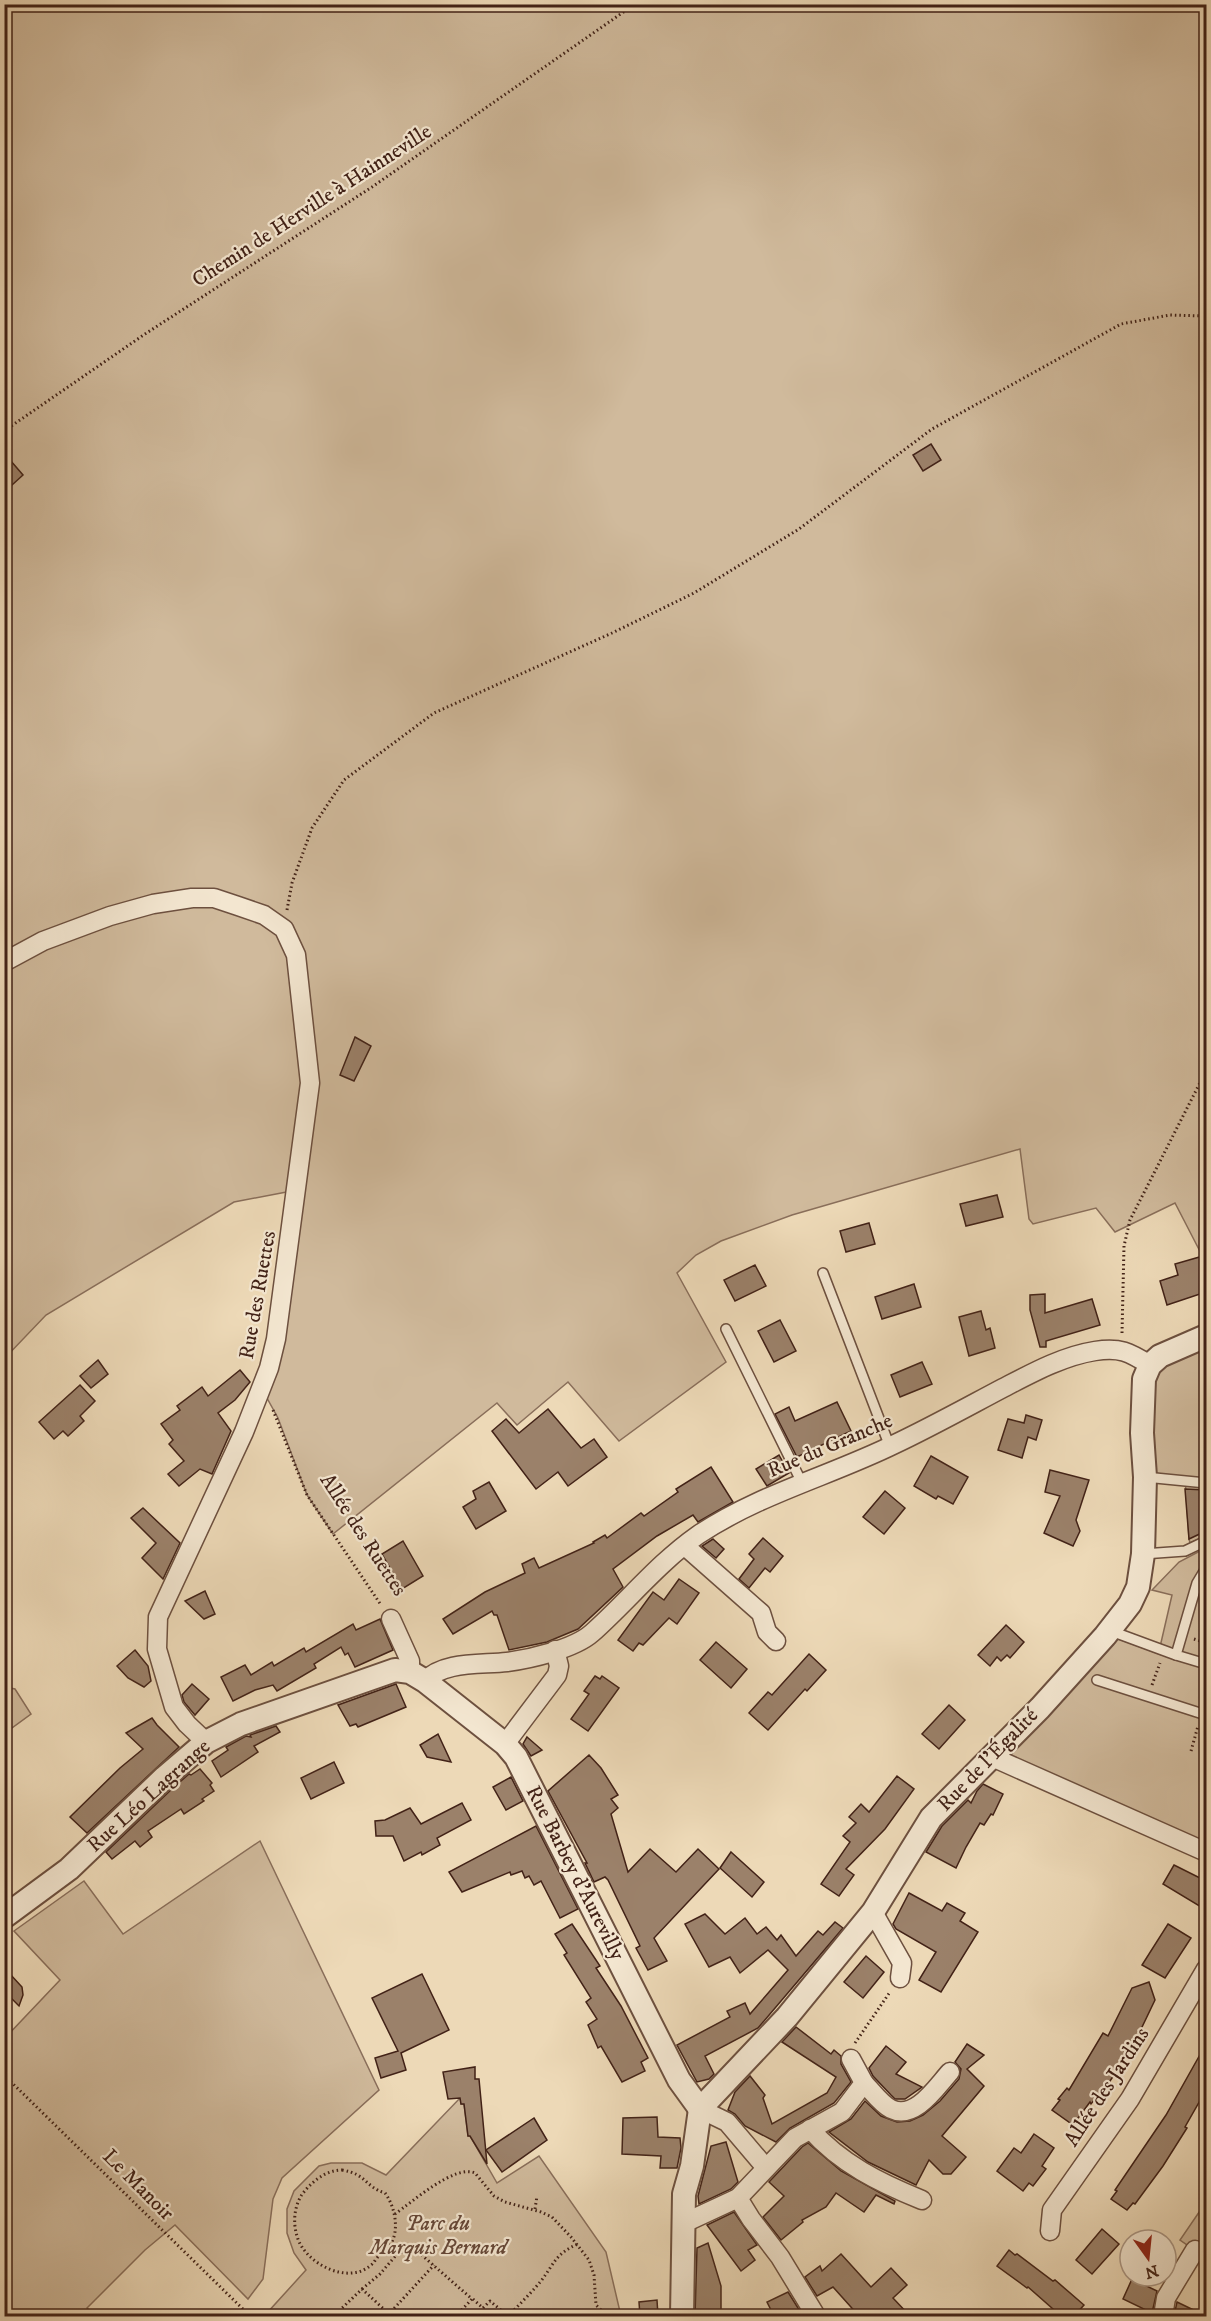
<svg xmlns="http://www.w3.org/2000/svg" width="1211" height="2321" viewBox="0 0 1211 2321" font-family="'IM FELL DW Pica',serif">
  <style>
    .green { fill: #d0ba9c; stroke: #896e5a; stroke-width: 1.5 }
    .building { fill: #9b816a; stroke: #422217; stroke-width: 1.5 }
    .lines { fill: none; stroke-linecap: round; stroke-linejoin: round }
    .service-casing { stroke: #6d503f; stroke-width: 12 }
    .minor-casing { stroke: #6d503f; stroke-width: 21 }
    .tertiary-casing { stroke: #6d503f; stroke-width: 26 }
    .path { stroke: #422217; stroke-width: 3; stroke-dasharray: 1.5 3; stroke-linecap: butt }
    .service { stroke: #f3e6d0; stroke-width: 9 }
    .minor { stroke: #f3e6d0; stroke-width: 18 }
    .tertiary { stroke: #f3e6d0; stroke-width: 22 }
    .labels { text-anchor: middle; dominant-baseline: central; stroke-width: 4.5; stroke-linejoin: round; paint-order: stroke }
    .street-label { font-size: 21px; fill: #422217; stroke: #f3e6d0 }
    .park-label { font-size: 21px; font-style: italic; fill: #664838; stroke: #f3e6d0 }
  </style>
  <rect width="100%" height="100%" fill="#edd9b7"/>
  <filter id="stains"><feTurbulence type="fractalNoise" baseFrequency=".00333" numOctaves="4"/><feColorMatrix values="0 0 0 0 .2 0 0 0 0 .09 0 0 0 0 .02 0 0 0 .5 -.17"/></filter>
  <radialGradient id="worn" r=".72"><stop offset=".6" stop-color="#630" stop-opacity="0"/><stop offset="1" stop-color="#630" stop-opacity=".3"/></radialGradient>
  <g class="green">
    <path d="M5,5h1201v1258l-31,-60 -60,29 -19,-24 -63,16 -4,-5 -9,-70 -228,66 -71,26 -25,14 -19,18 49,89 -107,79 -51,-59 -51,43 -20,-22 -164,131 -26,-39 -29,-77 -16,-29 35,-199 -63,12 -188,113 -41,43z"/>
    <path d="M1206,1336v516l-214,-95 124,-119 46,17 2,-7 -4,-1 12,-52 -20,-5 27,-28 25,-13 -5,-10 -9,4 -1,-4 -4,-62 -40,-5 -1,-93z"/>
    <path d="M5,1687l10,2 16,25 -26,19z"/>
    <path d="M260,1841l119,249 -97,88 -9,21 -10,80 -15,20 -73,-74 -30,25 -58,58 8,8h-90v-278l55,-58 -46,-49 70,-50 39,53z"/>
    <path d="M460,2098l1,6h3l4,32h2l27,47 42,-27 67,96 15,64h-350l-4,-3 39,-43 -12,-17 -7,-20v-24l7,-18 25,-25 12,-3h31l24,12z"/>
    <path d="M1206,2202v56l-26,-18z"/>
  </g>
  <g class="building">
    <path d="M931,444l10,16 -18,11 -10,-16z"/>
    <path d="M4,453l19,22 -11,10 -8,-8z"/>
    <path d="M355,1037l16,9 -17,35 -14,-6z"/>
    <path d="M997,1195l6,22 -37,9 -6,-22z"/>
    <path d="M869,1223l6,21 -29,8 -6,-21z"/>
    <path d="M1203,1256l3,7v29l-39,13 -7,-24 18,-6 -3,-11z"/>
    <path d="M755,1265l11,21 -31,15 -11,-21z"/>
    <path d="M914,1284l7,23 -39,12 -7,-22z"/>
    <path d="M1045,1294v19l47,-14 8,26 -54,16v6h-6l-10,-37v-15z"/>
    <path d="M981,1311l5,19 4,-2 5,20 -26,8 -10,-39z"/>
    <path d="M780,1320l16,31 -22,11 -16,-31z"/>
    <path d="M98,1360l10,14 -17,14 -11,-12z"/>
    <path d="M922,1362l10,22 -32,13 -9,-22z"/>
    <path d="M240,1370l10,12 -15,18 -17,13 13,18 -19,43 -12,-5 -21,17 -11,-12 16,-13 -15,-17 4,-4 -12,-16 19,-14 -3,-4 25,-19 6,9z"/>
    <path d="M80,1385l15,16 -15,15 4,5 -16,15 -5,-5 -9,8 -15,-17z"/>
    <path d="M837,1402l14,29 -54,26 -22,-43 14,-7 6,14z"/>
    <path d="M548,1409l33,39 13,-9 13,18 -39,29 -10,-14 -22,17 -44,-58 14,-12 13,14z"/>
    <path d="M1026,1415l16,5 -6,20 -8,-3 -6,21 -24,-8 10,-31 16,4z"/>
    <path d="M779,1455l10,18 -22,13 -11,-17z"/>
    <path d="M931,1456l37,21 -15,27 -15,-8 -2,3 -22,-13z"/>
    <path d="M711,1467l22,35 -35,20 -5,-7 -36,21 -44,33 10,18 -45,42 -31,13 -38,8 -12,-35h-3l-2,-4 -39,23 -10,-15 42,-27 40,-19 -3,-9 12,-6 5,10 55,-25 -1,-1 12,-7 2,3 34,-25 3,3 34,-24 -2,-3z"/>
    <path d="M1050,1470l39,10 -13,40 4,11 -7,15 -29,-13 16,-37 -15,-4z"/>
    <path d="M489,1482l17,29 -30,18 -13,-22 13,-8 -3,-8z"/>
    <path d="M1185,1489l21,1v41l-17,8z"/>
    <path d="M885,1491l20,17 -21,26 -21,-17z"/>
    <path d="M143,1508l37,35 -17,36 -21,-21 14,-15 -25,-25z"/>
    <path d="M763,1538l20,18 -13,16 -5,-4 -16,20 -10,-9 15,-20 -5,-5z"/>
    <path d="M713,1539l11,10 -8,9 -14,-12z"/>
    <path d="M403,1541l20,35 -21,13 -20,-35z"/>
    <path d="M679,1579l20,14 -22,31 -8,-6 -26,27 -4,-2 -6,8 -15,-11 35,-48 11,8z"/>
    <path d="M205,1591l10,23 -11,5 -19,-18z"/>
    <path d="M380,1619l13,31 -38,17 -7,-14 -3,2 -4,-8 -27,17 2,4 -39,23 -4,-6 -18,5 -22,11 -12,-24 24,-12 6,10 21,-13 2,4 30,-18 2,4 47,-28 3,6z"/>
    <path d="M1006,1625l18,17 -14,16 -3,-3 -6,6 -4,-4 -7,9 -12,-11z"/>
    <path d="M716,1642l31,27 -16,19 -31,-28z"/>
    <path d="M135,1650l13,16 3,15 -7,6 -16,-9 -11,-12z"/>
    <path d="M809,1654l17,16 -19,21 -2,-2 -37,41 -19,-17 19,-21 4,3z"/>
    <path d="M595,1676l5,3 2,-3 17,12 -31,43 -17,-12 18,-25 -5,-3z"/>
    <path d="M192,1684l17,15 -14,16 -11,-13 -2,-7z"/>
    <path d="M396,1684l10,23 -48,20 -2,-3 -6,2 -12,-21z"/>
    <path d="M949,1705l16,15 -26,29 -17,-15z"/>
    <path d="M152,1718l5,7 22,22 -92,86 -17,-16 50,-49 23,-19 -17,-16z"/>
    <path d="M276,1726l4,6 -26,14 4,6 -37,25 -9,-16 16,-11 -2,-3 20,-11 5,1 -1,-2z"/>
    <path d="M438,1734l13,28 -24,-5 -7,-12z"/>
    <path d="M527,1737l15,13 -11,6 -8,-12z"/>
    <path d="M589,1755l12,13 17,27 -7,4 7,9 -7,6 17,58 22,-23 26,23 22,-23 21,20 -65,69 13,23 -19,9 -12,-22 4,-2 -32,-66 -3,-3 -11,5 -9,-19h2l-39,-72z"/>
    <path d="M334,1762l10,21 -33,16 -10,-21z"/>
    <path d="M200,1769l12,14 -2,2 4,6 -12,8 2,2 -20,13 -3,-5 -33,22 4,6 -12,10 -5,-6 -23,18 -6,-7 68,-65 15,-13 2,1z"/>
    <path d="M897,1776l17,13 -29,40 -39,40 8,6 -15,21 -18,-12 29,-42 -7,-6 13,-13 -7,-6 12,-13 8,8z"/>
    <path d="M511,1777l12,24 -17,9 -13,-23z"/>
    <path d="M983,1784l20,10 -10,21 -2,-1 -7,11 -4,-2 -14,24 -10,21 -30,-16 16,-26 26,-26 3,3 6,-12z"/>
    <path d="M462,1803l9,17 -34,18 3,7 -18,10 -1,-3 -17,9 -11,-25h-17l-1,-15 10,-1 25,-12 11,16z"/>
    <path d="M536,1826l42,83 -18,9 -19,-37 -7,4 -5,-9 -4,2 -3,-7 -11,4 -1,-3 -48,20 -13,-20z"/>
    <path d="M731,1852l33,30 -12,15 -32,-29z"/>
    <path d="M1174,1865l32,16v29l-43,-26z"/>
    <path d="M909,1893l33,18 5,-8 18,10 -5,8 18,11 -37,60 -22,-12 17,-28 -40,-23 -3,-5z"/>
    <path d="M705,1914l20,20 20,-16 12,16 9,-7 11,13 4,-5 15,21 22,-25 5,4 12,-13 8,6 -85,100 -53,28 9,18 -5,5 -12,3 -20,-37 53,-28 -3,-6 18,-8 5,11 38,-44 -20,-20 -28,23 -10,-16 -21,10 -24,-43z"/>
    <path d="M572,1924l28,42 -4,2 25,38 27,52 -7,4 4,9 -23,11 -21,-36 -3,2 -10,-23 9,-6 -11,-17 5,-4 -27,-43 3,-2 -12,-19z"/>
    <path d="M1168,1924l23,14 -26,40 -23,-13z"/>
    <path d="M866,1956l18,16 -21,26 -19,-16z"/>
    <path d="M10,1974l12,13 1,8 -4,11 -11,-11 -1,-9z"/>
    <path d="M422,1974l27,56 -48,23 5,17 -25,8 -6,-20 23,-7 -26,-53z"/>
    <path d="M1149,1982l6,18 -24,50 -21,31 -19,23 -1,-2 -17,23 -21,-15 8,-10 -2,-1 9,-11 2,2 34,-57 5,3 24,-48z"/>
    <path d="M796,2027l35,27 3,-4 7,6v8l10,18 -17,21 -44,25 -14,14 -31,-16 -10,-12 -7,-4 7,-18 15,-16 15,19 -2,3 9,26 55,-31 9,-16 -54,-35z"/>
    <path d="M967,2044l17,11 -17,14 17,17 -42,50 24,21 -15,17h-8l-14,-14 -13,25 -48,-23 -39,-30 22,-13 14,-18 16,15 16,6 13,-1 13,-6 17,-14 19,-22 2,-10 -6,-7z"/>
    <path d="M1206,2044v46l-21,37 2,1 -24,38 -28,38 -2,-1 -6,7 -16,-11 6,-8 -2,-1 51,-75z"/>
    <path d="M886,2046l20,16 -10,12 26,13 -17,12h-10l-4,-4 -18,-19 -4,-8z"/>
    <path d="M475,2067v12h4l8,85 -17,-28h-2l-4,-32h-3l-1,-6 -12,1 -5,-27z"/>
    <path d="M657,2117l1,20 22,1 1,10 -4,20h-17l1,-12 -39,-2 1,-36z"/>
    <path d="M534,2118l13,22 -45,32 -16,-22z"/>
    <path d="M1034,2134l20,14 -12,18 4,3 -13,17 -4,-3 -6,8 -26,-20 17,-23 7,5z"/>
    <path d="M726,2142l12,40 -7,7 -32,15 -1,-8 13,-50z"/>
    <path d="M808,2143l33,28 54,30 -1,3 -18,-9 -12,17 -28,-19 -10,14 -24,13 1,2 -22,18 -18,-23 21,-21 -15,-14 33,-35z"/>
    <path d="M734,2212l23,33 -9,5 7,10 -14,11 -34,-46z"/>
    <path d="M1102,2229l17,15 -27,30 -16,-14z"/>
    <path d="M708,2243l13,43v30h-26l2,-68z"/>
    <path d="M1009,2250l6,5 2,-1 36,27 2,-1 29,25 -10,11h-13l-33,-29 -1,1 -30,-22z"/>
    <path d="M841,2254l30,33 20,-19 16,17 -14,13 17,18h-51l-26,-29 -16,9 -12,-19 15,-11 2,5z"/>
    <path d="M1132,2279l25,12 -5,22 -29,-14z"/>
    <path d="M788,2292l15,24h-29l-7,-14z"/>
    <path d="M657,2300l1,16h-18l-1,-14z"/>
    <path d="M1177,2302l29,14h-32z"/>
  </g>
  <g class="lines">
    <g class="service-casing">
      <g id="service">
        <path d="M823,1273l67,174"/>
        <path d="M726,1329l76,154"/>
        <path d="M1145,1477l61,6"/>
        <path d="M1143,1554l42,-3 21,-10"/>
        <path d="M1206,1568l-9,15 -21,72 30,9"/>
        <path d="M1111,1631l65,24"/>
        <path d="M1097,1680l109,35"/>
      </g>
    </g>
    <g class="minor-casing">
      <g id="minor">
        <path d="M4,962l39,-21 67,-25 43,-12 39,-6h22l24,8 26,9 20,14 12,26 14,128 -34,256 -7,29 -25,64 -86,185 -1,32 17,58 13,17 19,18"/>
        <path d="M685,1546l76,67 6,19 9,9"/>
        <path d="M391,1619l19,42v11"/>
        <path d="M425,1681c18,-20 56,-16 82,-19 23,-3 67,-13 85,-29 36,-32 66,-70 106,-98 61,-41 132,-59 197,-91 36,-17 72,-37 108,-56 29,-15 60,-32 92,-37 25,-4 34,1 55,14"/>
        <path d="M505,1744l52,-69 2,-9 -4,-16"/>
        <path d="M992,1757l214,95"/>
        <path d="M873,1912l29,51 -2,15"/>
        <path d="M864,2083c8,8 17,21 27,26 24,12 46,-23 59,-37"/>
        <path d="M700,2109l27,13 39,46"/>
        <path d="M810,2129c31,35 70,54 112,71"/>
        <path d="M738,2198l13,21 29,38 36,59"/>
        <path d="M682,2224l56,-26 57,-60 47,-26 22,-29 -13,-24"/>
        <path d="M1050,2231l2,-21 78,-111 76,-130"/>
        <path d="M1163,2316l3,-18 29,-48"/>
      </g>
    </g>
    <g class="tertiary-casing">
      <g id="tertiary">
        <path d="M4,1917l65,-48 96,-92 41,-35 35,-18 154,-54 15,2 15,9 80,63 11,13 163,323 21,29"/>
        <path d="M700,2109l87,-92 86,-105 58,-94 109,-110 65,-72 25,-32 8,-17 5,-33 2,-77 -3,-44 2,-54 6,-14 10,-9 46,-20"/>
        <path d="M682,2316l2,-122 8,-28 8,-57"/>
      </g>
    </g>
    <g class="path">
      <path d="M4,431l141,-97 227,-147 263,-183"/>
      <path d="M287,910l5,-27 20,-55 32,-48 90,-67 178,-80 82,-40 105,-64 133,-100 189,-105 49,-9 36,1"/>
      <path d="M1122,1333l2,-87 6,-26 76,-149"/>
      <path d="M273,1410l34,85 74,110"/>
      <path d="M1194,1639l12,4"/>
      <path d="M1152,1685l8,-22"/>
      <path d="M1191,1751l7,-25"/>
      <path d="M855,2043l35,-51"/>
      <path d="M4,2075l246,241"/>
      <path d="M342,2170c25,4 23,17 43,23 10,13 15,38 5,52 -3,5 -9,8 -13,13 -2,2 -3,5 -6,7 -23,21 -67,-2 -74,-29 -4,-13 -3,-28 4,-40 9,-13 24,-26 41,-26z"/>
      <path d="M535,2209l2,-13"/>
      <path d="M395,2214c17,-12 60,-50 80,-41l19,23 11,6 36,10 11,5 19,20 18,23 5,15 2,30 11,11"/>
      <path d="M391,2245l7,8 18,-3 56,49 -16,17"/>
      <path d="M362,2289l18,-15 18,-21"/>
      <path d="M473,2299l10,9 7,-7 18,15"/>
      <path d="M339,2311l23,-22 25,23 1,4"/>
      <path d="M388,2315l46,-50"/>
      <path d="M508,2316c11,-11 23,-23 33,-35 13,-17 15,-28 37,-37"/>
    </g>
    <use href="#service" class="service"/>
    <use href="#minor" class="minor"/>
    <use href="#tertiary" class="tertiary"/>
  </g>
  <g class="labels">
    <g class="street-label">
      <text transform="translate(312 206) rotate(-33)">Chemin de Herville à Hainneville</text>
      <text transform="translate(258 1295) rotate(-80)">Rue des Ruettes</text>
      <text transform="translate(830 1446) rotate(-23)">Rue du Granche</text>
      <text transform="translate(363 1535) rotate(57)">Allée des Ruettes</text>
      <text transform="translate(988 1760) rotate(-46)">Rue de l'Égalité</text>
      <text transform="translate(149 1796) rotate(-42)">Rue Léo Lagrange</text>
      <text transform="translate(575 1873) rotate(63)">Rue Barbey d'Aurevilly</text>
      <text transform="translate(1107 2087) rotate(-57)">Allée des Jardins</text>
      <text transform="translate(138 2185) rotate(45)">Le Manoir</text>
    </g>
    <g class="park-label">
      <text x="438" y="2224">Parc du<tspan x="438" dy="24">Marquis Bernard</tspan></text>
    </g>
  </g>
  <rect width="1211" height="2321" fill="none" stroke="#edd9b7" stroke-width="24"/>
  <rect x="6" y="6" width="1199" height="2309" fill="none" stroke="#422217" stroke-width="3"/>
  <rect x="12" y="12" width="1187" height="2297" fill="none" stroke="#422217" stroke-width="1.5"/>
  <g transform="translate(1148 2258) rotate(165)"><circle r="28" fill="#f3e6d0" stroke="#ac9886" stroke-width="1.5"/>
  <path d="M0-4.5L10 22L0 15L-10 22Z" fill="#8f2418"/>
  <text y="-9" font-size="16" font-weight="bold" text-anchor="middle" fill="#422217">N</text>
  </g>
  <rect width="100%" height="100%" filter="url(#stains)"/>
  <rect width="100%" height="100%" fill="url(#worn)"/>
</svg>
